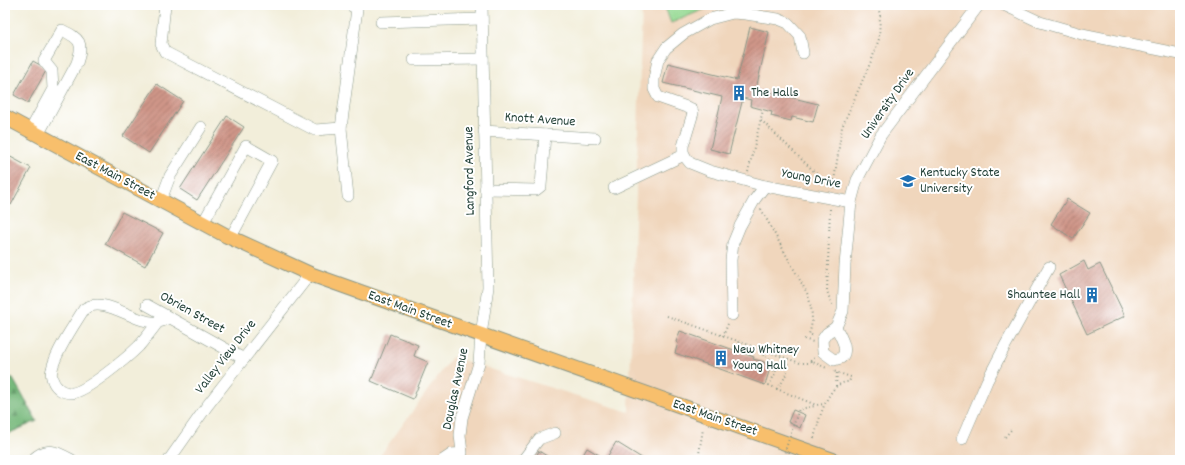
<svg xmlns="http://www.w3.org/2000/svg" width="1185" height="465" viewBox="0 0 1185 465" font-family="Dekko,sans-serif">
  <style>
    .built { fill: #f0d6bc }
    .grass { fill: #94d992; stroke: #5a8b63 }
    .forest { fill: url(#forest-firs); stroke: #4b7b58 }
    .building { fill: url(#building-hatch) }
    .lines { fill: none; stroke-linecap: round; stroke-linejoin: round }
    .minor-casing { stroke: #889687; stroke-width: 12 }
    .major-casing { stroke: #889687; stroke-width: 16 }
    .path { stroke: #889687; stroke-width: 2; stroke-dasharray: 1 3; stroke-linecap: butt }
    .minor { stroke: #fff; stroke-width: 11 }
    .major { stroke: #f8bf6c; stroke-width: 14 }
    .path-bridge { stroke: #889687; stroke-width: 2; stroke-dasharray: 1 3; stroke-linecap: butt }
    .labels { text-anchor: middle; dominant-baseline: central; stroke-width: 4; stroke-linejoin: round; paint-order: stroke }
    .poi-label { font-size: 14px; fill: #1f3d34; stroke: #fff; text-anchor: start }
    .street-label { font-size: 14px; fill: #1f3d34; stroke: #fff }
  </style>
  <defs>
    <pattern id="forest-firs" width="22" height="20" patternUnits="userSpaceOnUse"><rect width="22" height="20" fill="#77b97c"/><path d="M5 1l3.5 6h-7zM16 11l3.5 6h-7z" fill="#619866"/></pattern>
    <pattern id="building-hatch" width="6" height="6" patternUnits="userSpaceOnUse"><rect width="6" height="6" fill="#cf9588"/><path d="M-1 1l2-2M0 6l6-6M5 7l2-2" fill="none" stroke="#a77b70"/></pattern>
  </defs>
  <rect width="100%" height="100%" fill="#fff"/>
  <filter id="ink" filterUnits="userSpaceOnUse"><feTurbulence type="fractalNoise" baseFrequency=".025" numOctaves="2"/><feDisplacementMap in="SourceGraphic" scale="8" xChannelSelector="R" yChannelSelector="G"/><feConvolveMatrix kernelMatrix="1 2 1 2 8 2 1 2 1" color-interpolation-filters="sRGB"/></filter>
  <filter id="wash" filterUnits="userSpaceOnUse"><feTurbulence type="fractalNoise" baseFrequency=".012" numOctaves="4" result="noise"/><feDisplacementMap in="SourceGraphic" scale="16" xChannelSelector="R" yChannelSelector="G"/><feGaussianBlur stdDeviation="0.9" result="paint"/><feColorMatrix in="noise" values="0 0 0 0 0 0 0 0 0 0 0 0 0 0 0 0 0 1.4 0 .05"/><feComposite in="paint" operator="in"/></filter>
  <g filter="url(#wash)">
    <rect width="100%" height="100%" fill="#f2eeda"/>
    <path class="built" d="M642,5h538v455h-803l75,-103 177,55z"/>
    <path class="grass" d="M664,5h45l1,2 -39,16z"/>
    <path class="forest" d="M5,375l8,4 24,42 -32,14z"/>
    <g id="blocks">
      <g class="building">
        <path d="M750,27l19,5 -13,57 62,15 -5,18 -21,-5 -1,4 -20,-5 1,-4 -22,-6 1,-6 -8,-2 -14,56 -19,-5 12,-52 -59,-14 5,-20 69,17z"/>
        <path d="M33,61l14,8 -19,34 -14,-8z"/>
        <path d="M157,84l26,17 -34,52 -26,-17z"/>
        <path d="M227,116l17,11 -47,73 -17,-11z"/>
        <path d="M5,154l26,14 -20,37 -6,-3z"/>
        <path d="M1067,199l23,14 -17,26 -22,-15z"/>
        <path d="M122,212l41,21 -18,33 -40,-22z"/>
        <path d="M1084,261l4,9 12,-6 25,52 -38,18 -28,-59z"/>
        <path d="M680,331l74,26 -1,2 11,3 6,6 -5,17 -90,-32 3,-10 -2,-1z"/>
        <path d="M390,334l28,11 -4,11 14,6 -15,37 -42,-18z"/>
        <path d="M793,410l12,5 -5,13 -12,-6z"/>
        <path d="M616,442l29,18h-65l7,-12 19,11z"/>
        <path d="M539,451l14,9h-19z"/>
      </g>
    </g>
  </g>
  <g filter="url(#ink)">
    <use href="#blocks" fill-opacity="0" stroke="#889687" stroke-width="1"/>
    <g class="lines">
      <g class="minor-casing">
        <g id="minor">
          <path d="M165,5l-4,39 4,8 150,78 26,-2"/>
          <path d="M1004,5l36,17 42,12 98,20"/>
          <path d="M381,22l101,-3"/>
          <path d="M803,53l-3,-17 -12,-13 -10,-4 -32,-5 -13,-1 -23,6 -27,15 -17,14 -8,12 -4,19v10l4,8 34,12 1,4 -10,33v6l3,6 4,5 20,8 55,15 86,16"/>
          <path d="M414,60l69,-1"/>
          <path d="M30,131l23,-42 -1,-18 -8,-10 18,-31c18,9 22,12 15,33l-39,72"/>
          <path d="M484,131l111,7"/>
          <path d="M614,188l70,-33"/>
          <path d="M485,189l51,1 5,-4 4,-51"/>
          <path d="M348,196l-7,-68 16,-119 -7,-4"/>
          <path d="M161,200l9,-24 31,-49"/>
          <path d="M203,223l43,-77 26,15 -41,76"/>
          <path d="M147,305l97,54"/>
          <path d="M732,315l-1,-55 2,-17 7,-17 15,-27 10,-13"/>
          <path d="M158,322c-6,8 -12,16 -19,24 -11,11 -53,46 -67,47 -5,0 -11,-2 -14,-5 -5,-4 -8,-13 -6,-19 4,-18 22,-44 32,-60 21,-15 51,16 74,13 4,0 8,-3 12,-4"/>
          <path d="M836,327l7,-16 2,-46 6,-63 6,-22 24,-45 98,-130"/>
          <path d="M836,327c4,9 14,23 5,31l-7,2 -11,-8 -1,-12 5,-7z"/>
          <path d="M962,439l25,-58 18,-35 44,-79"/>
          <path d="M32,460c15,-14 23,-9 40,0"/>
          <path d="M169,460l38,-54 103,-132"/>
          <path d="M443,460l9,-6 10,-1 -2,-18 2,-17 17,-55 2,-28 7,-48 -6,-282"/>
          <path d="M523,460l16,-21 16,-6"/>
        </g>
      </g>
      <g class="major-casing">
        <path id="major" d="M5,117l222,119 83,38 523,186"/>
      </g>
      <g class="path">
        <path d="M761,120l65,63"/>
        <path d="M748,172l15,-62"/>
        <path d="M833,188l9,-61 30,-68 7,-20 1,-23 -2,-11"/>
        <path d="M761,209l46,84c5,13 7,28 2,41l5,2"/>
        <path d="M830,209l-3,82 5,14"/>
        <path d="M667,316l133,47h8l8,-6"/>
        <path d="M723,336l5,-12"/>
        <path d="M804,339l9,3"/>
        <path d="M737,351l3,-9"/>
        <path d="M765,351l-2,5 12,5 1,11 -7,13 8,4"/>
        <path d="M787,359c2,12 -2,20 -10,30l39,16 9,-1"/>
        <path d="M810,361l17,7"/>
        <path d="M770,368l6,4"/>
        <path d="M836,386l1,-14"/>
        <path d="M792,430l7,-21 16,-3"/>
        <path d="M1005,437l6,-7"/>
        <path d="M814,438c5,-17 13,-57 35,-56l2,-5 -18,-6"/>
        <path d="M698,460l5,-31"/>
        <path d="M778,460l1,-4"/>
      </g>
      <use href="#minor" class="minor"/>
      <use href="#major" class="major"/>
      <path class="path-bridge" d="M782,460l10,-30"/>
    </g>
  </g>
  <defs>
    <g id="building-bare" transform="scale(1.2)"><path d="M-4-6H4V6H1V3H-1V6H-4ZM-2.5-4.3h1.7v1.8h-1.7ZM.8-4.3h1.7v1.8H.8ZM-2.5-1h1.7V.8h-1.7ZM.8-1h1.7V.8H.8Z" fill="#1f6fb2" stroke="#fff" stroke-width="2.5" paint-order="stroke"/></g>
    <g id="university-bare" transform="scale(1.2)"><path d="M0-5L7-2L0 1L-7-2ZM-4 1L0 2.5L4 1V4Q0 6-4 4Z" fill="#1f6fb2" stroke="#fff" stroke-width="2.5" paint-order="stroke"/></g>
  </defs>
  <g fill-rule="evenodd">
    <use href="#building-bare" x="739" y="93"/>
    <use href="#university-bare" x="908" y="181"/>
    <use href="#building-bare" x="1092" y="295"/>
    <use href="#building-bare" x="721" y="358"/>
  </g>
  <g class="labels">
    <g class="poi-label">
      <text x="751" y="93">The Halls</text>
      <text x="920" y="173">Kentucky State<tspan x="920" dy="16">University</tspan></text>
      <text x="1080" y="295" text-anchor="end">Shauntee Hall</text>
      <text x="733" y="350">New Whitney<tspan x="733" dy="16">Young Hall</tspan></text>
    </g>
    <g class="street-label">
      <text transform="translate(888 104) rotate(-55)">University Drive</text>
      <text transform="translate(540 120) rotate(4)">Knott Avenue</text>
      <text transform="translate(470 171) rotate(-91)">Langford Avenue</text>
      <text transform="translate(115 176) rotate(28)">East Main Street</text>
      <text transform="translate(811 179) rotate(11)">Young Drive</text>
      <text transform="translate(410 310) rotate(20)">East Main Street</text>
      <text transform="translate(192 313) rotate(29)">Obrien Street</text>
      <text transform="translate(226 357) rotate(-52)">Valley View Drive</text>
      <text transform="translate(456 389) rotate(-78)">Douglas Avenue</text>
      <text transform="translate(715 418) rotate(19)">East Main Street</text>
    </g>
  </g>
  <rect width="1185" height="465" fill="none" stroke="#fff" stroke-width="20"/>
</svg>
